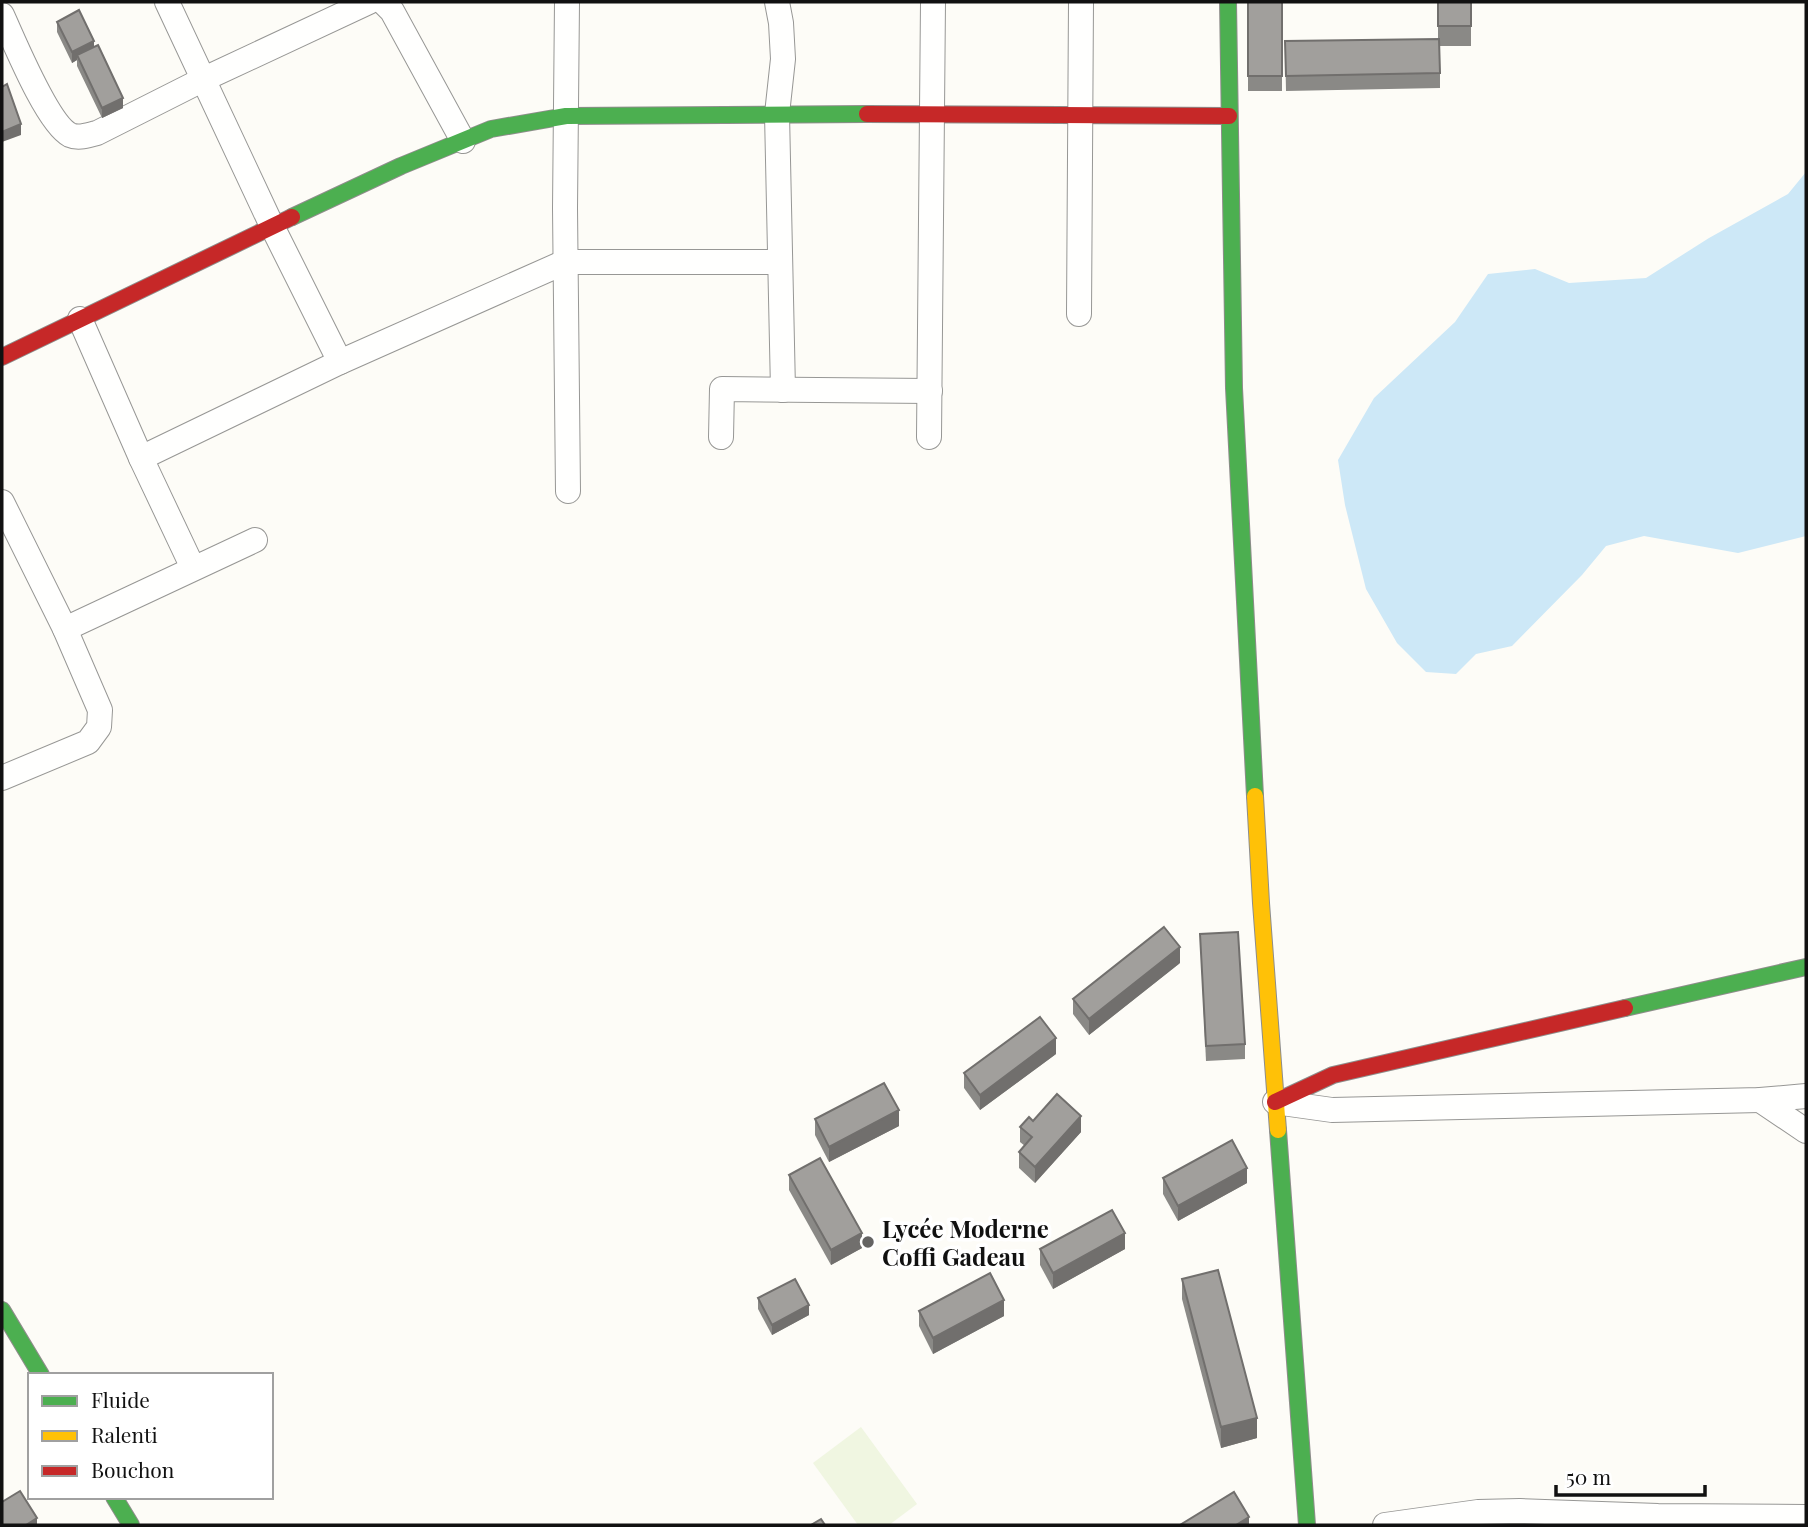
<svg xmlns="http://www.w3.org/2000/svg" width="1808" height="1527" viewBox="0 0 1808 1527" font-family="'Playfair Display',serif">
  <style>
    .pitch { fill: #f0f6e1 }
    .water { fill: #cde8f7 }
    .lines { fill: none; stroke-linecap: round; stroke-linejoin: round }
    .street-casing { stroke: #979795; stroke-width: 26 }
    .fast-casing { stroke: #8e8d8b; stroke-width: 18 }
    .slow-casing { stroke: #8e8d8b; stroke-width: 18 }
    .jam-casing { stroke: #8e8d8b; stroke-width: 18 }
    .street { stroke: #fffffe; stroke-width: 24 }
    .fast { stroke: #4caf50; stroke-width: 16 }
    .slow { stroke: #ffc107; stroke-width: 16 }
    .jam { stroke: #c62828; stroke-width: 16 }
    .wall { fill: #8a8986 }
    .shaded-wall { fill: #716f6d }
    .building { fill: #a19f9c; stroke: #716f6d; stroke-width: 2 }
    .poi-dot { fill: #646362; stroke: #fff; stroke-width: 2.5 }
    .labels { text-anchor: middle; dominant-baseline: central; stroke-width: 7; stroke-linejoin: round; paint-order: stroke }
    .poi-label { font-size: 24px; font-weight: bold; fill: #111; stroke: #fff; text-anchor: start }
  </style>
  <rect width="100%" height="100%" fill="#fdfcf7"/>
  <path class="pitch" d="M861,1427l56,77 -28,21h-31l-45,-62z"/>
  <path class="water" d="M1806,172v364l-68,17 -94,-17 -38,10 -24,29 -70,71 -36,8 -20,20 -30,-2 -29,-29 -31,-54 -21,-84 -7,-45 36,-62 81,-76 33,-48 47,-5 34,14 77,-5 63,-40 79,-44z"/>
  <g class="lines">
    <g class="street-casing">
      <g id="street">
        <path d="M167,2l105,224 68,136"/>
        <path d="M383,2l9,9 71,130"/>
        <path d="M567,2l-2,206 3,283"/>
        <path d="M777,2l4,21 2,36 -6,55 6,276"/>
        <path d="M2,15c12,26 45,108 68,120 9,4 18,0 27,-2l107,-54 165,-77"/>
        <path d="M1079,314l2,-312"/>
        <path d="M80,319l61,139 52,110"/>
        <path d="M721,437l1,-48 208,2"/>
        <path d="M929,437l4,-435"/>
        <path d="M141,458l199,-96 225,-100h215"/>
        <path d="M2,502l63,127 35,81 -1,17 -11,15 -86,36"/>
        <path d="M65,629l190,-89"/>
        <path d="M1760,1100l46,31"/>
        <path d="M1275,1102l57,8 428,-10 46,-4"/>
        <path d="M1385,1525l93,-13 42,-1 138,5 148,1"/>
      </g>
    </g>
    <g class="fast-casing">
      <g id="fast">
        <path d="M1228,2l6,386 21,408"/>
        <path d="M292,217l109,-51 90,-37 75,-13 301,-2"/>
        <path d="M1625,1008l181,-41"/>
        <path d="M1278,1130l29,395"/>
        <path d="M2,1310l39,65"/>
        <path d="M114,1497l17,28"/>
      </g>
    </g>
    <g class="slow-casing">
      <path id="slow" d="M1255,796l6,107 17,227"/>
    </g>
    <g class="jam-casing">
      <g id="jam">
        <path d="M867,114l362,2"/>
        <path d="M2,357l290,-140"/>
        <path d="M1275,1102l58,-27 292,-67"/>
      </g>
    </g>
    <use href="#street" class="street"/>
    <use href="#fast" class="fast"/>
    <use href="#slow" class="slow"/>
    <use href="#jam" class="jam"/>
  </g>
  <g class="wall">
    <rect x="1248" y="2" width="34" height="89"/>
    <path d="M1438,2h33v44h-31v42l-154,3 -1,-50 153,-2z"/>
    <path d="M57,22l37,25 29,61 -21,10 -25,-52v-6l-5,3 -15,-31z"/>
    <path d="M1200,934l45,110v15l-39,2z"/>
    <path d="M1180,963l-91,72 -16,-21v-15z"/>
    <path d="M1056,1054l-76,56 -16,-22v-15z"/>
    <path d="M815,1119l84,7 -70,36 -14,-27z"/>
    <path d="M1020,1127l61,5 -46,51 -16,-15v-16l6,-6 -5,-4z"/>
    <path d="M789,1175l73,73 -31,17 -42,-75z"/>
    <path d="M1163,1178l84,5 -69,38 -15,-27z"/>
    <path d="M1040,1249h85l-72,40 -13,-24z"/>
    <path d="M1182,1279l75,159 -36,10 -39,-149z"/>
    <path d="M758,1298l51,17 -37,20 -14,-26z"/>
    <path d="M919,1311l85,5 -71,38 -14,-28z"/>
  </g>
  <g class="shaded-wall">
    <path d="M94,41v11l-17,3v5l-5,3v-11z"/>
    <path d="M123,98v10l-21,10v-10z"/>
    <path d="M21,124v11l-19,7v-10z"/>
    <path d="M1180,947v16l-91,72v-16z"/>
    <path d="M1056,1038v16l-76,56v-15z"/>
    <path d="M899,1110v16l-70,36v-15z"/>
    <path d="M1081,1116v16l-46,51v-16z"/>
    <path d="M1247,1168v15l-69,38v-15z"/>
    <path d="M862,1233v15l-31,17v-15z"/>
    <path d="M1125,1233v16l-72,40v-16z"/>
    <path d="M1004,1300v16l-71,38v-16z"/>
    <path d="M809,1305v10l-37,20v-10z"/>
    <path d="M1257,1418v20l-36,10v-21z"/>
    <path d="M1249,1517v8h-13z"/>
    <path d="M37,1518v7h-11z"/>
  </g>
  <g class="building">
    <rect x="1248" y="2" width="34" height="74"/>
    <rect x="1438" y="2" width="33" height="24"/>
    <path d="M79,10l15,31 -22,11 -15,-30z"/>
    <path d="M1439,39l1,34 -154,3 -1,-35z"/>
    <path d="M98,45l25,53 -21,10 -25,-53z"/>
    <path d="M7,84l14,40 -19,8v-45z"/>
    <path d="M1164,927l16,20 -91,72 -16,-20z"/>
    <path d="M1238,932l7,112 -39,2 -6,-112z"/>
    <path d="M1040,1017l16,21 -76,57 -16,-22z"/>
    <path d="M884,1083l15,27 -70,37 -14,-28z"/>
    <path d="M1057,1094l24,22 -46,51 -16,-15 13,-15 -12,-10 9,-10 4,4z"/>
    <path d="M1232,1140l15,28 -69,38 -15,-28z"/>
    <path d="M820,1158l42,75 -31,17 -42,-75z"/>
    <path d="M1112,1210l13,23 -72,40 -13,-24z"/>
    <path d="M1218,1270l39,148 -36,9 -39,-148z"/>
    <path d="M990,1273l14,27 -71,38 -14,-27z"/>
    <path d="M795,1279l14,26 -37,20 -14,-27z"/>
    <path d="M20,1491l17,27 -11,7h-24v-23z"/>
    <path d="M1234,1492l15,25 -13,8h-56z"/>
    <path d="M821,1519l4,6h-14z"/>
  </g>
  <circle class="poi-dot" cx="868" cy="1242" r="7"/>
  <g class="labels">
    <g class="poi-label">
      <text x="882" y="1228">Lycée Moderne<tspan x="882" dy="28">Coffi Gadeau</tspan></text>
    </g>
  </g>
  <rect width="1808" height="1527" fill="none" stroke="#111111" stroke-width="7"/>
  <rect x="28" y="1373" width="245" height="126" fill="#ffffff" stroke="#a0a0a0" stroke-width="2"/>
  <rect x="42" y="1396" width="35" height="10" fill="#4caf50" stroke="#a0a0a0" stroke-width="2"/>
  <text x="91" y="1408" font-size="21" fill="#111111">Fluide</text>
  <rect x="42" y="1431" width="35" height="10" fill="#ffc107" stroke="#a0a0a0" stroke-width="2"/>
  <text x="91" y="1443" font-size="21" fill="#111111">Ralenti</text>
  <rect x="42" y="1466" width="35" height="10" fill="#c62828" stroke="#a0a0a0" stroke-width="2"/>
  <text x="91" y="1478" font-size="21" fill="#111111">Bouchon</text>
  <path d="M1556 1485v10h149v-10" fill="none" stroke="#111111" stroke-width="3.5"/>
  <text x="1566" y="1485" font-size="21" fill="#111111" stroke="#ffffff" stroke-width="5" paint-order="stroke">50 m</text>
</svg>
